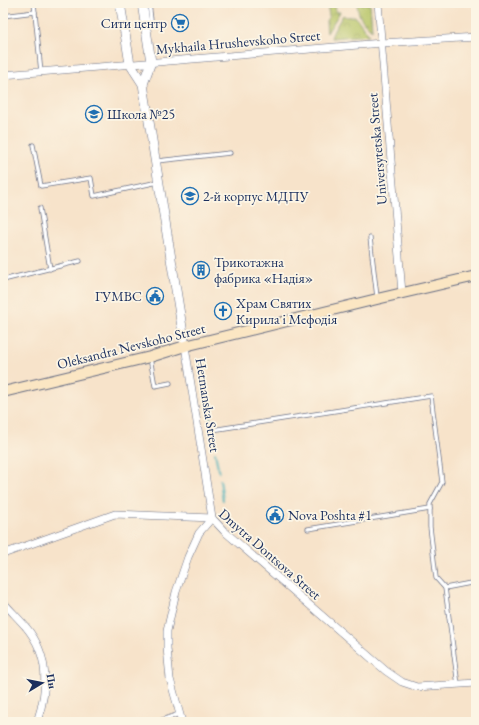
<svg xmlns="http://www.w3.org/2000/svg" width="479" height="725" viewBox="0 0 479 725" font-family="'EB Garamond',serif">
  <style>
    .park { fill: url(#park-crowns); stroke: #697a62 }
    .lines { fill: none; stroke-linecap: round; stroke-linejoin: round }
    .stream { stroke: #40b0ba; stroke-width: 2 }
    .service-casing { stroke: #686e84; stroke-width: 5 }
    .minor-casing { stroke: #686e84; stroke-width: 8 }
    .tertiary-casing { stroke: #686e84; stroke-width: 10 }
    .secondary-casing { stroke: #686e84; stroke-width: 12 }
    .service { stroke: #fff; stroke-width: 3.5 }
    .minor { stroke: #fff; stroke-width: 7 }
    .tertiary { stroke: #fff; stroke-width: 9 }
    .secondary { stroke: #fbe6c3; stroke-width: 10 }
    .labels { text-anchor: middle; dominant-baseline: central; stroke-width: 3.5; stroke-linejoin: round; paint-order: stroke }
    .poi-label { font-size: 14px; fill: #1b2f5e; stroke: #fcf5e5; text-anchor: start }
    .street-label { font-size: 14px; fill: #1b2f5e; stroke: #fcf5e5 }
  </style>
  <defs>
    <pattern id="park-crowns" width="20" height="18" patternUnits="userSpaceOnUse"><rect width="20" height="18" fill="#b7c567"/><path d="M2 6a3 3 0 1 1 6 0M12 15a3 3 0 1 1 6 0" fill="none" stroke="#94a058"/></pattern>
  </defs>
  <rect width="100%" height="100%" fill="#fcf5e5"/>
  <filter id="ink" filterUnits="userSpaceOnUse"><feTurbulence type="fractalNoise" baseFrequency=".025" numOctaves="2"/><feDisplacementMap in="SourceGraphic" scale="8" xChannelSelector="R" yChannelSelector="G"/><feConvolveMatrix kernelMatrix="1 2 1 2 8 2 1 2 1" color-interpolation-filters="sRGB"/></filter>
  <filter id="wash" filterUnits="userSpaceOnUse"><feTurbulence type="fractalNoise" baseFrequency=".012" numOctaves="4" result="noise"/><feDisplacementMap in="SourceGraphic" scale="16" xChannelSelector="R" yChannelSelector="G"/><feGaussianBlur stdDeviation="0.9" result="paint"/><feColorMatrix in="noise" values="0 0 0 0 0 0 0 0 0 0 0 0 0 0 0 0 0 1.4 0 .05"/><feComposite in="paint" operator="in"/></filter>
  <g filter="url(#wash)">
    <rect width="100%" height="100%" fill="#f7e3ca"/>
    <g class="park">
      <path d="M327,3h8l1,9h4l-13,21 -1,-12 3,-5z"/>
      <path d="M357,3h13l2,27c-10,-8 -14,-14 -15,-27z"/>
      <path d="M343,15l3,2 9,-1 14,19 -38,3 3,-8z"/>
    </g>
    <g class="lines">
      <g class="stream">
        <path d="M201,363l9,56"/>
        <path d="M215,453l4,19"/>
        <path d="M220,480l3,20"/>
      </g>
    </g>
  </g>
  <g filter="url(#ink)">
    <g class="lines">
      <g class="service-casing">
        <g id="service">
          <path d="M34,3l7,69"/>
          <path d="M3,16l32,-4"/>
          <path d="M148,25l3,-5 -2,-17"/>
          <path d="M33,145l8,41 50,-8 3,18 64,-14"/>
          <path d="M157,161l73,-8"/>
          <path d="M40,208l10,61"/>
          <path d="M370,238l7,59"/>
          <path d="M3,280l77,-19"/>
          <path d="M150,358l5,28 15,-3"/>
          <path d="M212,430l219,-34 11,86 -12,22v23l6,51 9,10 13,97"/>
          <path d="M308,529l122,-20"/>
          <path d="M445,588l31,-6"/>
          <path d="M142,722l17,-1 20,-7"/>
        </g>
      </g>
      <g class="minor-casing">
        <g id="minor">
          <path d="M378,3l24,290"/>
          <path d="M3,75l379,-32 94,-6"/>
          <path d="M3,554l112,-40 97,4 12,13 162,140 16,11 15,5 59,-4"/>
          <path d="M3,602c8,9 16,17 23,25 24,29 22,62 11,95"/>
          <path d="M182,722l-12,-43 -3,-31v-17l9,-39 12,-35 11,-24 13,-15 -27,-172"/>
        </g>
      </g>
      <g class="tertiary-casing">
        <g id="tertiary">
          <path d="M120,3l10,61 13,20 42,262"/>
          <path d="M142,3l9,59 -8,22"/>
        </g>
      </g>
      <g class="secondary-casing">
        <path id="secondary" d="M3,392l147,-35 35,-11 192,-47 99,-23"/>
      </g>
      <use href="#service" class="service"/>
      <use href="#minor" class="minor"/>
      <use href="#tertiary" class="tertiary"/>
      <use href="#secondary" class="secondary"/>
    </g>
  </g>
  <defs>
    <g id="supermarket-ring" transform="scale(0.9)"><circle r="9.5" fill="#fcf5e5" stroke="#1f6fb2" stroke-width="1.5"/><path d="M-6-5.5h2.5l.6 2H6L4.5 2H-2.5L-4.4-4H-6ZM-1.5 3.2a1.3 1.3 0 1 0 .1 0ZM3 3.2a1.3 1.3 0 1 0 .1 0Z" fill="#1f6fb2"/></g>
    <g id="school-ring" transform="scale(0.9)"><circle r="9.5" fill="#fcf5e5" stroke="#1f6fb2" stroke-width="1.5"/><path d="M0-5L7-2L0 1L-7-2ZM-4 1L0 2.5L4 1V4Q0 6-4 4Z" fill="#1f6fb2"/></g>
    <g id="university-ring" transform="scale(0.9)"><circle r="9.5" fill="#fcf5e5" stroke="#1f6fb2" stroke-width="1.5"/><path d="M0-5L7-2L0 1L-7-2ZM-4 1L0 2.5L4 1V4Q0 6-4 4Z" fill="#1f6fb2"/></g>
    <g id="building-ring" transform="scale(0.9)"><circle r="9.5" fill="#fcf5e5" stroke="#1f6fb2" stroke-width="1.5"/><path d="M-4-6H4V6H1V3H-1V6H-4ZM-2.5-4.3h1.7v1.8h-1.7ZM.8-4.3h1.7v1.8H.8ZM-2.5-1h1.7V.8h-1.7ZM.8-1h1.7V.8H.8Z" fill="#1f6fb2"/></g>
    <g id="civic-ring" transform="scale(0.9)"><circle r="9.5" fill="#fcf5e5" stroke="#1f6fb2" stroke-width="1.5"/><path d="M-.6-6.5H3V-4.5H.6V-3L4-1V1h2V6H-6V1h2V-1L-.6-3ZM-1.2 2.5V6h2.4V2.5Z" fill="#1f6fb2"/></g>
    <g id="church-ring" transform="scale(0.9)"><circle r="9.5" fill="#fcf5e5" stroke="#1f6fb2" stroke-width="1.5"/><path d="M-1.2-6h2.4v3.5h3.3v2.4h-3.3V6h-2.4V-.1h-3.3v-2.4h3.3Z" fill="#1f6fb2"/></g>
  </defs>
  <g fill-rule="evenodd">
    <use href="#supermarket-ring" x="180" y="23"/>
    <use href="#school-ring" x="94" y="114"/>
    <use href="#university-ring" x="190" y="196"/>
    <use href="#building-ring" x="201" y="270"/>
    <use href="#civic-ring" x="155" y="296"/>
    <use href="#church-ring" x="223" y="311"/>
    <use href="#civic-ring" x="275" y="515"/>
  </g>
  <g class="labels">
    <g class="poi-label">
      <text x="167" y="23" text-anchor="end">Сити центр</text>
      <text x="107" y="114">Школа №25</text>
      <text x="203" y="196">2-й корпус МДПУ</text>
      <text x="214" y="262">Трикотажна<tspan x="214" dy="16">фабрика «Надія»</tspan></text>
      <text x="142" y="296" text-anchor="end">ГУМВС</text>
      <text x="236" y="303">Храм Святих<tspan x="236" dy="16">Кирила і Мефодія</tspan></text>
      <text x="288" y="515">Nova Poshta #1</text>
    </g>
    <g class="street-label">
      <text transform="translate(238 42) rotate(-5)">Mykhaila Hrushevskoho Street</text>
      <text transform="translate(377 149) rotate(-95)">Universytetska Street</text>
      <text transform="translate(131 346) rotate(-14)">Oleksandra Nevskoho Street</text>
      <text transform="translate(208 405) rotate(81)">Hetmanska Street</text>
      <text transform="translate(270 554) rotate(41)">Dmytra Dontsova Street</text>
    </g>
  </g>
  <rect width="479" height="725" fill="none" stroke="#fcf5e5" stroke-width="16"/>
  <g transform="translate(42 683) rotate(80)" stroke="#fcf5e5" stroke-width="3" paint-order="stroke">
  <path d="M0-3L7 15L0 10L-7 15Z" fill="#1b2f5e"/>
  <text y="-6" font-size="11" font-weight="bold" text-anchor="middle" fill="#1b2f5e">Пн</text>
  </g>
</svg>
